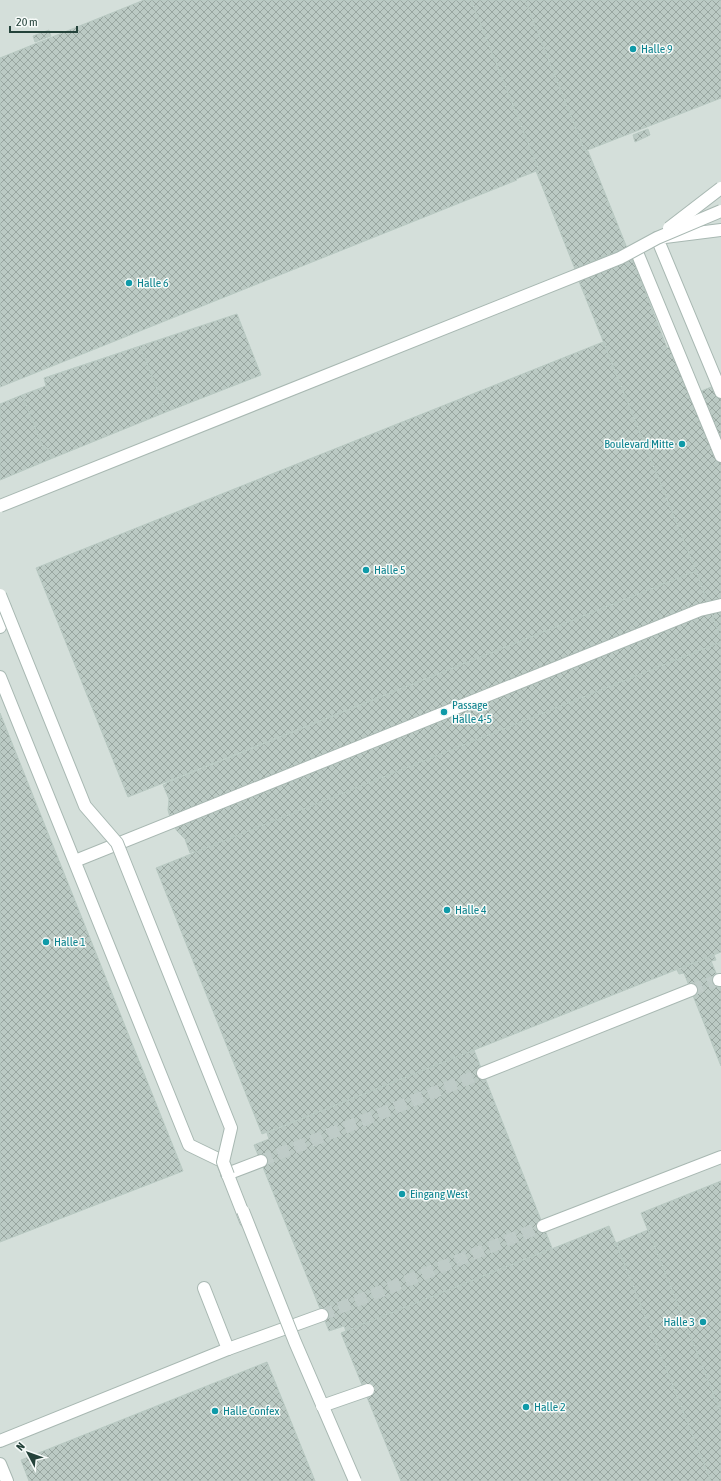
<svg xmlns="http://www.w3.org/2000/svg" width="721" height="1481" viewBox="0 0 721 1481" font-family="'Asap Condensed',sans-serif">
  <style>
    .built { fill: #d4dfda }
    .building { fill: url(#building-cross-hatch); stroke: #b8c9c2 }
    .lines { fill: none; stroke-linecap: round; stroke-linejoin: round }
    .minor-tunnel { stroke: #bfccc8; stroke-width: 12; stroke-dasharray: 12 6; stroke-linecap: butt }
    .minor-casing { stroke: #a8b8b2; stroke-width: 14 }
    .minor { stroke: #fff; stroke-width: 12 }
    .minor-bridge-casing { stroke: #a8b8b2; stroke-width: 14; stroke-linecap: butt }
    .minor-bridge { stroke: #fff; stroke-width: 12 }
    .culture-dot { fill: #0f9aa8; stroke: #f7fbf9; stroke-width: 1.5 }
    .labels { text-anchor: middle; dominant-baseline: central; stroke-width: 3; stroke-linejoin: round; paint-order: stroke }
    .culture-label { font-size: 12px; fill: #0d838f; stroke: #f7fbf9; text-anchor: start }
  </style>
  <defs>
    <pattern id="building-cross-hatch" width="8" height="8" patternUnits="userSpaceOnUse"><rect width="8" height="8" fill="#bbcac4"/><path d="M0 0l8 8M0 8l8-8" fill="none" stroke="#98a6a0"/></pattern>
  </defs>
  <rect width="100%" height="100%" fill="#e6efeb"/>
  <rect class="built" x="0" y="0" width="721" height="1481"/>
  <g class="building">
    <path d="M144,0h327l68,170 -23,9 1,1 -517,207v-329z"/>
    <path d="M471,0h54l60,151h3l39,97 -52,21 -39,-98 3,-1z"/>
    <path d="M525,0h196v98l-136,53z"/>
    <path d="M49,30l2,6 -16,6 -2,-6z"/>
    <path d="M648,129l2,6 -15,7 -2,-7z"/>
    <path d="M628,247l39,101 10,-4 22,48 22,-9v56l-3,2 3,7v191l-25,-68 -122,-302z"/>
    <path d="M237,314l24,61 -95,37 -26,-66z"/>
    <path d="M603,342l93,229 -568,226 -92,-229z"/>
    <path d="M140,346l26,66 -118,48v-1l4,-2 -4,-9 -4,2 -22,-55 24,-9 -2,-8z"/>
    <path d="M22,395l22,55 4,-2 4,9 -4,2v1l-48,20v-76z"/>
    <path d="M696,571l25,68v3l-527,211v-2l-4,2 -5,-14 -8,-8 -6,-10 -3,-11 1,-11 -6,-14 3,-1v-1z"/>
    <path d="M721,642v310l-459,182 -106,-266z"/>
    <path d="M0,713l183,458 -183,71z"/>
    <path d="M714,955l2,5 -5,1 10,24v81l-37,-93 -5,1 -2,-4z"/>
    <path d="M474,1050l78,198 -206,83 -2,-5 -15,5 -75,-186 15,-6 -2,-6z"/>
    <path d="M721,1181v232l-80,-200z"/>
    <path d="M609,1226l102,255h-310l-60,-148z"/>
    <path d="M648,1230l73,183v68h-10l-95,-238z"/>
    <path d="M267,1362l48,119h-286l-8,-21z"/>
  </g>
  <g class="lines">
    <g class="minor-tunnel">
      <path d="M691,990l28,-10"/>
      <path d="M261,1161l222,-88"/>
      <path d="M322,1315l221,-89"/>
    </g>
    <g class="minor-casing">
      <g id="minor">
        <path d="M721,230l-64,8 64,154"/>
        <path d="M636,250l85,206"/>
        <path d="M0,627l5,-19"/>
        <path d="M0,677l189,468 33,16"/>
        <path d="M75,861l625,-251 21,-5"/>
        <path d="M719,980h2"/>
        <path d="M483,1073l208,-83"/>
        <path d="M224,1165l22,56"/>
        <path d="M227,1174l34,-13"/>
        <path d="M543,1226l178,-69"/>
        <path d="M204,1288l24,61"/>
        <path d="M0,1441l228,-92 94,-34"/>
        <path d="M0,1464l7,17"/>
      </g>
    </g>
    <use href="#minor" class="minor"/>
    <g class="minor-bridge-casing">
      <g id="minor-bridge">
        <path d="M669,228l52,-40"/>
        <path d="M0,506l620,-248 37,-20 64,-27"/>
        <path d="M0,595l85,211 32,37 114,285 -8,34 5,13"/>
        <path d="M243,1211l52,131 60,139"/>
        <path d="M322,1406l46,-16"/>
      </g>
    </g>
    <use href="#minor-bridge" class="minor-bridge"/>
  </g>
  <g class="culture-dot">
    <circle cx="633" cy="49" r="4"/>
    <circle cx="129" cy="283" r="4"/>
    <circle cx="682" cy="444" r="4"/>
    <circle cx="366" cy="570" r="4"/>
    <circle cx="444" cy="712" r="4"/>
    <circle cx="447" cy="910" r="4"/>
    <circle cx="46" cy="942" r="4"/>
    <circle cx="402" cy="1194" r="4"/>
    <circle cx="703" cy="1322" r="4"/>
    <circle cx="526" cy="1407" r="4"/>
    <circle cx="215" cy="1411" r="4"/>
  </g>
  <g class="labels">
    <g class="culture-label">
      <text x="641" y="49">Halle 9</text>
      <text x="137" y="283">Halle 6</text>
      <text x="674" y="444" text-anchor="end">Boulevard Mitte</text>
      <text x="374" y="570">Halle 5</text>
      <text x="452" y="705">Passage<tspan x="452" dy="14">Halle 4-5</tspan></text>
      <text x="455" y="910">Halle 4</text>
      <text x="54" y="942">Halle 1</text>
      <text x="410" y="1194">Eingang West</text>
      <text x="695" y="1322" text-anchor="end">Halle 3</text>
      <text x="534" y="1407">Halle 2</text>
      <text x="223" y="1411">Halle Confex</text>
    </g>
  </g>
  <g transform="translate(28 1453) rotate(311)" stroke="#f7fbf9" stroke-width="3" paint-order="stroke">
  <path d="M0-3L7 15L0 10L-7 15Z" fill="#24423a"/>
  <text y="-6" font-size="11" font-weight="bold" text-anchor="middle" fill="#24423a">N</text>
  </g>
  <path d="M10 26v6h67v-6" fill="none" stroke="#24423a" stroke-width="2"/>
  <text x="16" y="26" font-size="12" fill="#24423a" stroke="#f7fbf9" stroke-width="3" paint-order="stroke">20 m</text>
</svg>
